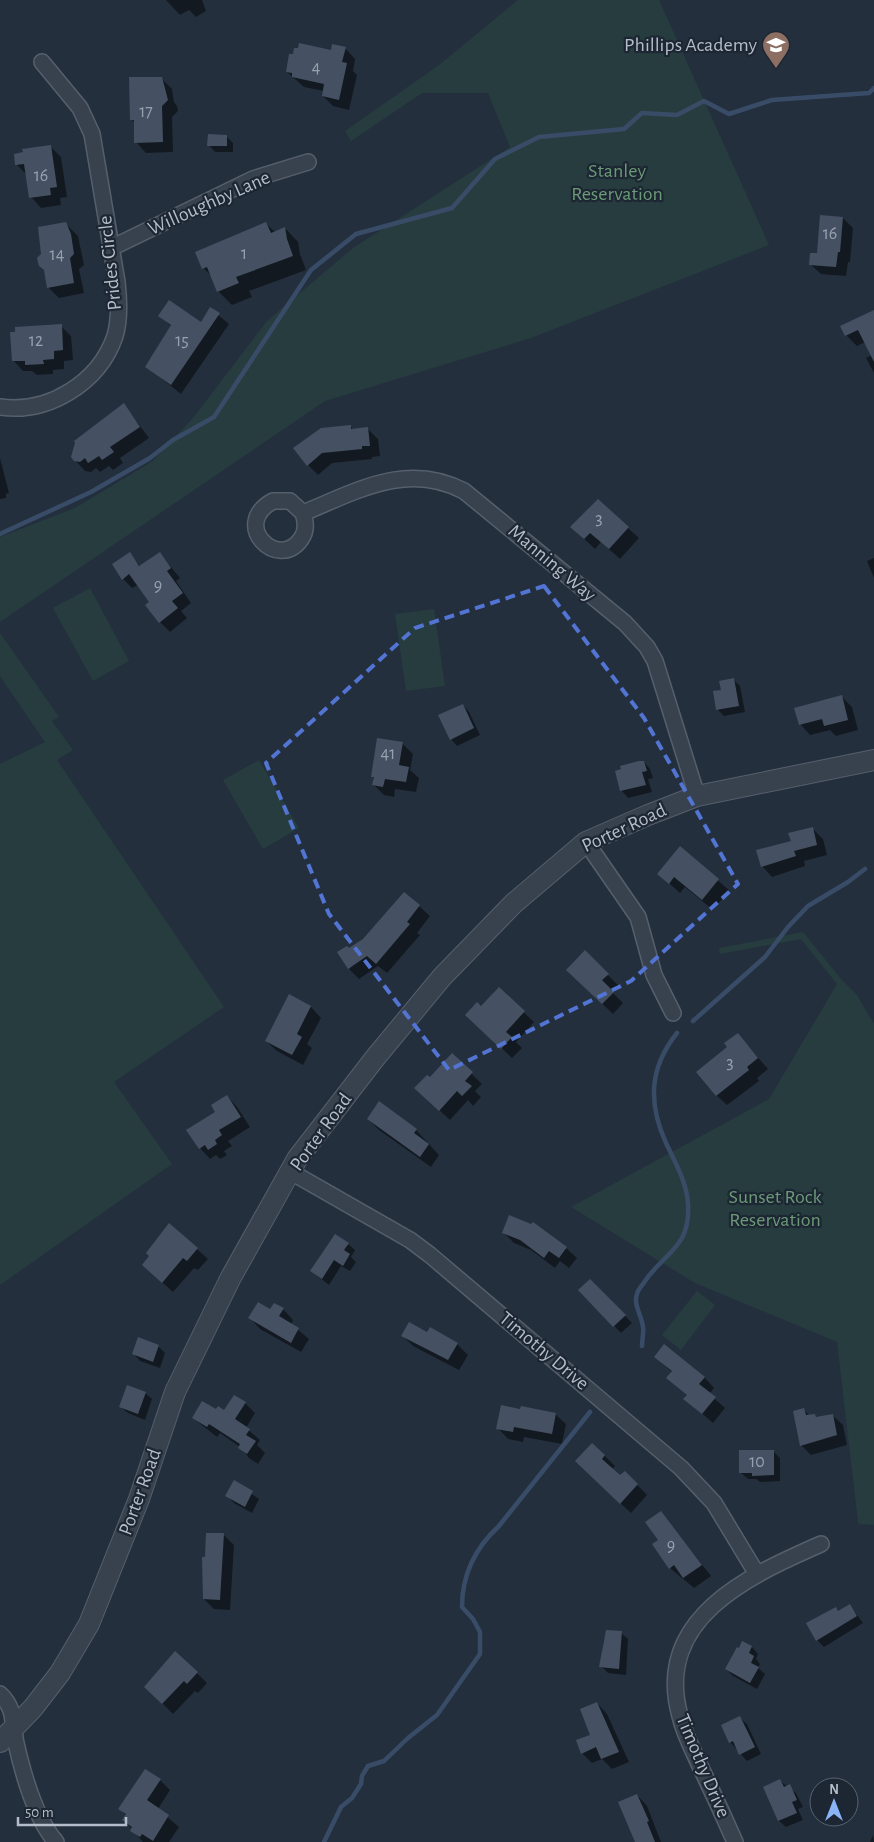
<svg xmlns="http://www.w3.org/2000/svg" width="874" height="1842" viewBox="0 0 874 1842" font-family="'Alegreya Sans',sans-serif">
  <style>
    .green { fill: #263c3f }
    .shadow { fill: #0007 }
    .lines { fill: none; stroke-linecap: round; stroke-linejoin: round }
    .stream { stroke: #394c67; stroke-width: 4.5 }
    .building { fill: #455162 }
    .minor-casing { stroke: #565f6c; stroke-width: 18 }
    .tertiary-casing { stroke: #565f6c; stroke-width: 22 }
    .minor { stroke: #38414e; stroke-width: 15 }
    .tertiary { stroke: #38414e; stroke-width: 20 }
    .marked { fill: none; stroke: #5274d3; stroke-width: 4; stroke-dasharray: 10 6; stroke-linejoin: round }
    .labels { text-anchor: middle; dominant-baseline: central; stroke-width: 4.5; stroke-linejoin: round; paint-order: stroke }
    .number-label { font-size: 18px; fill: #98a1af }
    .poi-label { font-size: 20px; fill: #b4bcc9; stroke: #1d2633; text-anchor: end }
    .park-label { font-size: 20px; fill: #6b9a76; stroke: #1d2633 }
    .street-label { font-size: 20px; fill: #b4bcc9; stroke: #1d2633 }
  </style>
  <rect width="100%" height="100%" fill="#242f3e"/>
  <g class="green">
    <path d="M518,0h141l110,245 -238,93 -206,63 -325,221v-85l75,-29 78,-47 40,-43 74,-97 86,-73 157,-101 -22,-54h-66l-71,48 -6,-10 94,-66z"/>
    <path d="M90,588l39,73 -36,20 -40,-73z"/>
    <path d="M434,609l11,77 -39,5 -11,-77z"/>
    <path d="M0,633l59,84 -7,4 21,29 -16,10 167,247 -110,75 58,82 -172,121v-521l45,-22 -45,-66z"/>
    <path d="M259,760l40,68 -36,21 -40,-69z"/>
    <path d="M803,932l38,47 16,16 17,29v501l-15,-1 -1,-2 -21,-180 -142,-59 -124,-76 198,-108 68,-115 -36,-45 -81,15 -1,-6z"/>
    <path d="M697,1291l18,14 -34,45 -19,-15z"/>
  </g>
  <g class="shadow">
    <path d="M166,0h36l4,11 -10,6 -7,-7 -9,5z"/>
    <path d="M345,48l10,11 -2,12 4,4 -8,35 -16,-4 -10,-10 1,-5 -20,-4 -17,-15 7,-16z"/>
    <path d="M161,78l11,11 2,13 3,4 1,5 -6,6 1,35 -27,1 -10,-11 -1,-19 -4,-4z"/>
    <path d="M226,136l7,7v9h-18l-6,-7z"/>
    <path d="M50,146l11,11 6,40 -7,1 1,7 -20,3 -10,-11 -4,-22 -10,-10z"/>
    <path d="M843,218l10,10 -3,34h-2l-2,14 -25,-2 -11,-10z"/>
    <path d="M65,223l13,13 6,29 -5,4 5,24 -25,5 -11,-11 -3,-16 -5,-5z"/>
    <path d="M266,224l9,8 10,-4 13,14 2,12 6,16 -57,21 3,6 -20,8 -14,-14 -6,-15 -9,-8z"/>
    <path d="M211,309l18,15 -48,70 -34,-27 25,-40 -12,-11 42,8z"/>
    <path d="M874,311v62l-8,-15 6,-3 -7,-13 -8,4 -11,-11z"/>
    <path d="M61,326l10,10 2,24 -9,1v8l-11,1v4l-16,1 -5,-4h-9l-10,-11z"/>
    <path d="M124,405l25,33 -29,20 3,5 -10,7 -4,-4 -9,6 -4,-4 -5,4 -6,-1 -10,-11z"/>
    <path d="M351,427l3,3 14,-1 10,10 2,17 -8,1v2l-40,4 -14,12 -10,-10z"/>
    <path d="M0,458l9,35 -3,1v4l-6,1z"/>
    <path d="M598,501l41,37 -19,21 -19,-17 -6,7 -13,-12z"/>
    <path d="M129,554l12,13 19,-13 20,24 -4,3 15,22 -10,8 6,7 -17,14 -10,-10 -10,-20 -12,-17 -6,3 -9,-9z"/>
    <path d="M874,558v20l-7,-17z"/>
    <path d="M733,679l7,7 5,26 -21,4 -7,-7 5,-18z"/>
    <path d="M842,697l10,10 6,23 -22,6 -6,-6 -20,5 -10,-11z"/>
    <path d="M463,705l6,7 11,23 -23,11 -6,-7z"/>
    <path d="M402,743l11,11 -3,16 9,8 -3,14 -21,-3 -1,8 -10,-2 -10,-10 1,-6 -3,-3z"/>
    <path d="M644,762l6,7 3,9 -5,1 4,13 -24,6 -6,-7 -5,-19z"/>
    <path d="M812,828l11,11 4,16 -23,6 1,5 -33,11 -10,-11z"/>
    <path d="M680,848l49,42 -16,20 -28,-23 -5,6 -21,-19z"/>
    <path d="M419,906l11,10 -13,17 3,2 -33,38 -9,-7 -19,13 -10,-10z"/>
    <path d="M585,952l33,33 -6,7 11,11 -10,11 -35,-34z"/>
    <path d="M499,989l35,33 -18,20 6,6 -10,10 -35,-33 4,-17z"/>
    <path d="M290,996l21,11 10,11 -14,26 5,4 -9,17 -26,-14 -11,-10z"/>
    <path d="M737,1034l31,35 -11,9 2,3 -32,24 -11,-10z"/>
    <path d="M452,1055l30,29 -7,7 6,6 -8,9 -5,-6 -18,20 -24,-22 4,-19z"/>
    <path d="M227,1096l10,11 13,20 -22,14 4,5 -8,5 3,4 -7,4 -4,-4 -6,4 -10,-11z"/>
    <path d="M368,1119l48,11 23,25 -8,12 -52,-37z"/>
    <path d="M169,1224l39,35 -10,11 -4,-2 -21,24 -19,-17z"/>
    <path d="M503,1232l63,16 11,10 -8,10 -9,-7 -5,7 -24,-18 -17,-7z"/>
    <path d="M348,1244l7,6 -4,7 5,5 -6,9 -9,-5 -12,19 -18,-14z"/>
    <path d="M590,1280l42,43 -11,10 -41,-43z"/>
    <path d="M283,1309l10,11 -2,4 18,15 -8,13 -41,-23 -10,-11 21,-7z"/>
    <path d="M430,1329l27,15 11,11 -9,15 -46,-24 -10,-10 24,-2z"/>
    <path d="M158,1346l7,7 -5,15 -20,-7 -6,-7z"/>
    <path d="M656,1357l48,20 10,11 -5,6 16,14 -12,15 -28,-24 3,-3 -20,-18 5,-5z"/>
    <path d="M145,1393l7,6 -7,21 -17,-7 -7,-6z"/>
    <path d="M245,1403l10,10 -9,15 14,12 -3,5 8,8 -7,11 -9,-6 -9,-11 -20,-14 -3,4 -24,-19 23,-7 9,1z"/>
    <path d="M804,1410l6,6 5,-1 2,3 15,-3 11,10 4,20 -36,10 -10,-10z"/>
    <path d="M555,1414l11,10 -4,20 -38,-7 -1,5 -15,-3 -10,-11z"/>
    <path d="M773,1451l7,7v23l-20,1 -4,-3h-8l-7,-6z"/>
    <path d="M604,1455l11,11 -3,3 8,8 5,-5 22,23 -16,18 -44,-41z"/>
    <path d="M235,1482l24,17 -7,14 -18,-10 -7,-7z"/>
    <path d="M661,1512l50,64 -17,12 -24,-20 -10,-28z"/>
    <path d="M224,1535l10,10 -4,65 -16,-1 -10,-10 2,-40z"/>
    <path d="M850,1605l13,18 -39,24 -7,-7 18,-32 4,4z"/>
    <path d="M621,1633l7,6 -2,36 -18,-2 -7,-7 3,-27z"/>
    <path d="M752,1647l6,7 -2,5 4,5 -2,4 7,6 -8,15 -24,-13 -7,-7z"/>
    <path d="M175,1652l32,31 -9,10 -3,-2 -22,23 -17,-17z"/>
    <path d="M597,1703l10,11 22,48 -17,7 -10,-10 -10,4 -10,-10 10,-17z"/>
    <path d="M740,1718l7,6 14,30 -14,7 -17,-19z"/>
    <path d="M160,1780l10,10 -12,19 21,18 -10,15h-26l-19,-22 3,-4 -7,-7z"/>
    <path d="M780,1781l16,12 7,14 -5,2 5,11 -17,7 -7,-6 -15,-34z"/>
    <path d="M637,1795l10,11 14,36h-25z"/>
    <path d="M873,1835l1,7h-4z"/>
  </g>
  <g class="lines">
    <g class="stream">
      <path d="M0,534l91,-42 59,-34 23,-18 41,-23 97,-147 45,-36 96,-26 43,-49 44,-22 85,-8 18,-16 35,2 27,-14 25,13 43,-14 97,-7 5,-5"/>
      <path d="M693,1021l72,-64 23,-30 20,-21 40,-24 17,-13"/>
      <path d="M642,1346c0,-6 2,-14 1,-19 -1,-11 -10,-22 -6,-33 1,-5 6,-9 8,-13 20,-29 46,-34 43,-77 -1,-21 -13,-42 -22,-61 -18,-40 -17,-75 11,-110"/>
      <path d="M324,1842l17,-35 11,-9 9,-14 1,-8 6,-10 16,-5 24,-23 29,-23 43,-61v-22l-7,-13 -11,-12c0,-33 13,-59 37,-81l91,-114"/>
    </g>
  </g>
  <g class="building">
    <path d="M299,43l32,7 1,-6 14,3 -4,15 5,1 -8,37 -17,-4 2,-12 -32,-7v-4l-6,-1 3,-18h4l1,-6h4z"/>
    <path d="M129,77h33l6,23 -6,6 1,36 -29,1v-23h-4z"/>
    <path d="M208,134l19,1v11h-20z"/>
    <path d="M51,145l6,42 -7,1 1,7 -22,3 -5,-34 -9,1 -1,-11 9,-2 -1,-3z"/>
    <path d="M820,215l23,2 -3,35h-2l-2,15 -27,-2 1,-12h7z"/>
    <path d="M66,222l5,12 3,20 -4,4 4,25 -27,5 -3,-18 -5,-4 -2,-8 4,-4 -3,-27z"/>
    <path d="M266,222l5,11 14,-6 2,12 6,17 -57,21 3,6 -22,9 -10,-25 -5,2 -7,-17z"/>
    <path d="M169,300l32,22 9,-15 10,6 -49,72 -26,-18 26,-42 -13,-9z"/>
    <path d="M874,310v52l-16,-32 -13,6 -5,-10z"/>
    <path d="M62,324l1,26 -9,1v8l-11,1 1,4 -19,1v-4h-13l-2,-29h5v-5z"/>
    <path d="M124,403l16,24 -30,20 4,5 -12,8 -3,-4 -11,7 -3,-5 -5,4 -6,-1 -3,-4 4,-14 -1,-2z"/>
    <path d="M351,425v4l17,-2 2,19h-8v3l-40,4 -15,13 -14,-18 28,-20z"/>
    <path d="M598,499l31,28 -20,22 -19,-16 -6,6 -14,-12z"/>
    <path d="M130,552l9,14 21,-14 11,16 -4,3 16,22 -11,8 6,7 -19,15 -14,-18 4,-3 -20,-28 -7,6 -10,-16z"/>
    <path d="M734,678l5,28 -23,4 -3,-19 8,-1 -2,-9z"/>
    <path d="M842,695l6,25 -24,6 -2,-7 -23,6 -5,-17z"/>
    <path d="M463,704l11,24 -24,12 -12,-25z"/>
    <path d="M377,738l26,4 -4,23 10,2 -3,15 -21,-3 -2,8 -11,-2 2,-8h-3z"/>
    <path d="M639,761h5l3,10 -5,1 4,13 -26,6 -5,-20 6,-2 -1,-3z"/>
    <path d="M813,827l4,18 -23,6 2,5 -35,11 -5,-17 35,-9 -3,-8z"/>
    <path d="M680,846l39,33 -17,21 -28,-23 -5,7 -12,-10z"/>
    <path d="M404,892l16,13 -13,17 3,2 -34,40 -9,-8 -19,13 -11,-17 10,-6 2,2 14,-9z"/>
    <path d="M585,950l24,24 -7,6 12,12 -12,12 -36,-34z"/>
    <path d="M499,987l26,24 -19,21 6,5 -11,12 -36,-34 12,-13 4,4z"/>
    <path d="M289,994l22,12 -14,28 5,3 -10,18 -27,-14z"/>
    <path d="M738,1033l20,25 -11,9 2,3 -33,26 -20,-24 31,-25 -3,-4z"/>
    <path d="M452,1053l21,19 -8,9 7,5 -10,10 -5,-5 -18,20 -25,-23 13,-13 3,2z"/>
    <path d="M227,1095l14,22 -22,13 3,5 -7,5 2,4 -9,6 -3,-5 -6,4 -13,-19 29,-18 -4,-7z"/>
    <path d="M379,1101l38,28 -3,4 15,11 -9,13 -53,-38z"/>
    <path d="M509,1215l22,9 2,-2 34,25 -8,11 -10,-7 -5,7 -24,-18 -18,-7z"/>
    <path d="M169,1223l29,25 -11,13 -4,-3 -21,25 -20,-18 7,-9 -3,-3z"/>
    <path d="M335,1234l14,9 -5,7 6,4 -7,12 -9,-6 -12,19 -12,-8z"/>
    <path d="M590,1279l36,36 -13,12 -35,-37z"/>
    <path d="M258,1302l12,7 4,-6 10,5 -5,8 20,12 -8,15 -43,-25z"/>
    <path d="M409,1322l18,10 3,-5 28,16 -10,17 -47,-24z"/>
    <path d="M138,1337l21,8 -6,17 -21,-8z"/>
    <path d="M664,1344l41,33 -6,7 17,13 -14,17 -19,-15 4,-4 -21,-17 6,-7 -18,-14z"/>
    <path d="M127,1385l19,7 -8,22 -19,-7z"/>
    <path d="M234,1395l12,7 -11,17 15,10 -4,6 10,6 -9,13 -9,-6 2,-4 -31,-20 -2,3 -15,-9 10,-17 14,8 2,-3 6,4z"/>
    <path d="M501,1405l19,4 1,-3 35,7 -4,21 -38,-7 -1,5 -17,-3z"/>
    <path d="M804,1408l2,7 9,-1 1,3 17,-3 4,21 -37,11 -7,-35z"/>
    <path d="M592,1443l13,12 -3,4 18,16 5,-4 13,13 -18,20 -45,-43z"/>
    <path d="M739,1450h35v25l-22,1v-3h-13z"/>
    <path d="M234,1480l19,11 -8,16 -20,-11z"/>
    <path d="M661,1511l41,54 -19,13 -9,-13 -5,4 -17,-25 6,-4 -13,-18z"/>
    <path d="M206,1533h18l-4,67 -17,-1 -1,-42h3z"/>
    <path d="M850,1604l7,12 -41,25 -10,-18 30,-16 2,4z"/>
    <path d="M606,1630l16,1 -3,38 -20,-2z"/>
    <path d="M742,1641l10,5 -3,7 5,3 -3,7 8,4 -9,16 -25,-14 12,-22 2,1z"/>
    <path d="M175,1651l23,21 -11,12 -3,-3 -22,23 -18,-17z"/>
    <path d="M597,1702l22,50 -18,7 -5,-12 -15,7 -5,-14 14,-5 -10,-26z"/>
    <path d="M740,1716l15,31 -16,8 -6,-14 -4,2 -8,-18z"/>
    <path d="M145,1769l16,10 -14,21 22,15 -16,26 -11,-7 -2,3 -10,-6 2,-4 -10,-7 4,-6 -8,-5z"/>
    <path d="M780,1779l4,8 6,-3 7,16 -5,2 5,11 -19,8 -15,-34z"/>
    <path d="M637,1794l12,27 -2,1 8,20h-20l-17,-40z"/>
  </g>
  <g class="lines">
    <g class="minor-casing">
      <g id="minor">
        <path d="M111,248l142,-69 55,-17"/>
        <path d="M0,407c48,7 99,-24 115,-71 5,-17 4,-37 2,-54l-25,-148 -12,-26 -38,-46"/>
        <path d="M303,513c3,9 4,18 -2,26 -23,33 -71,-15 -28,-38h17l13,12c54,-22 104,-52 161,-22l161,132 22,24 8,14 42,135"/>
        <path d="M586,842l52,75 16,58 19,38"/>
        <path d="M291,1172l119,68 20,15 251,213 33,35 43,71"/>
        <path d="M0,1694c16,15 12,30 16,49 7,31 19,75 40,99"/>
        <path d="M735,1842c-11,-25 -23,-51 -35,-76 -7,-16 -16,-32 -20,-50 -27,-97 68,-140 141,-172"/>
      </g>
    </g>
    <g class="tertiary-casing">
      <path id="tertiary" d="M0,1742l33,-34 27,-35 29,-49 50,-125 36,-107 55,-113 67,-120 78,-101 67,-81 72,-74 72,-61 62,-27 49,-19 177,-36"/>
    </g>
    <use href="#minor" class="minor"/>
    <use href="#tertiary" class="tertiary"/>
  </g>
  <path class="marked" d="M544,586l100,132 94,166 -107,97 -182,89 -120,-156 -63,-151 149,-135z"/>
  <defs>
    <g id="school-pin" transform="scale(1.4375)"><path d="M0 17L-7.5 6A9.5 9.5 0 1 1 7.5 6Z" fill="#8d6e63" stroke="#1d2633"/><path d="M0-5L7-2L0 1L-7-2ZM-4 1L0 2.5L4 1V4Q0 6-4 4Z" fill="#fff"/></g>
  </defs>
  <g fill-rule="evenodd">
    <use href="#school-pin" x="776" y="45"/>
  </g>
  <g class="labels">
    <g class="number-label">
      <text x="316" y="68">4</text>
      <text x="146" y="112">17</text>
      <text x="41" y="176">16</text>
      <text x="830" y="234">16</text>
      <text x="244" y="254">1</text>
      <text x="57" y="255">14</text>
      <text x="36" y="341">12</text>
      <text x="182" y="341">15</text>
      <text x="599" y="519">3</text>
      <text x="158" y="586">9</text>
      <text x="388" y="754">41</text>
      <text x="730" y="1063">3</text>
      <text x="757" y="1462">10</text>
      <text x="671" y="1546">9</text>
    </g>
    <g class="poi-label">
      <text x="757" y="45">Phillips Academy</text>
    </g>
    <g class="park-label">
      <text x="617" y="171">Stanley<tspan x="617" dy="23">Reservation</tspan></text>
      <text x="775" y="1197">Sunset Rock<tspan x="775" dy="23">Reservation</tspan></text>
    </g>
    <g class="street-label">
      <text transform="translate(209 203) rotate(-24)">Willoughby Lane</text>
      <text transform="translate(110 263) rotate(-96)">Prides Circle</text>
      <text transform="translate(552 563) rotate(40)">Manning Way</text>
      <text transform="translate(624 828) rotate(-25)">Porter Road</text>
      <text transform="translate(321 1132) rotate(-54)">Porter Road</text>
      <text transform="translate(544 1351) rotate(40)">Timothy Drive</text>
      <text transform="translate(140 1492) rotate(-70)">Porter Road</text>
      <text transform="translate(703 1766) rotate(67)">Timothy Drive</text>
    </g>
  </g>
  <g transform="translate(834 1802)"><circle r="24" fill="#1d2633" stroke="#59626f"/>
  <path d="M0-4L9 19L0 12L-9 19Z" fill="#8ab4f8"/>
  <text y="-8" font-size="14" font-weight="bold" text-anchor="middle" fill="#b4bcc9">N</text>
  </g>
  <path d="M18 1817v8h108v-8" fill="none" stroke="#b4bcc9" stroke-width="2.5"/>
  <text x="25" y="1817" font-size="15" fill="#b4bcc9" stroke="#1d2633" stroke-width="4" paint-order="stroke">50 m</text>
</svg>
